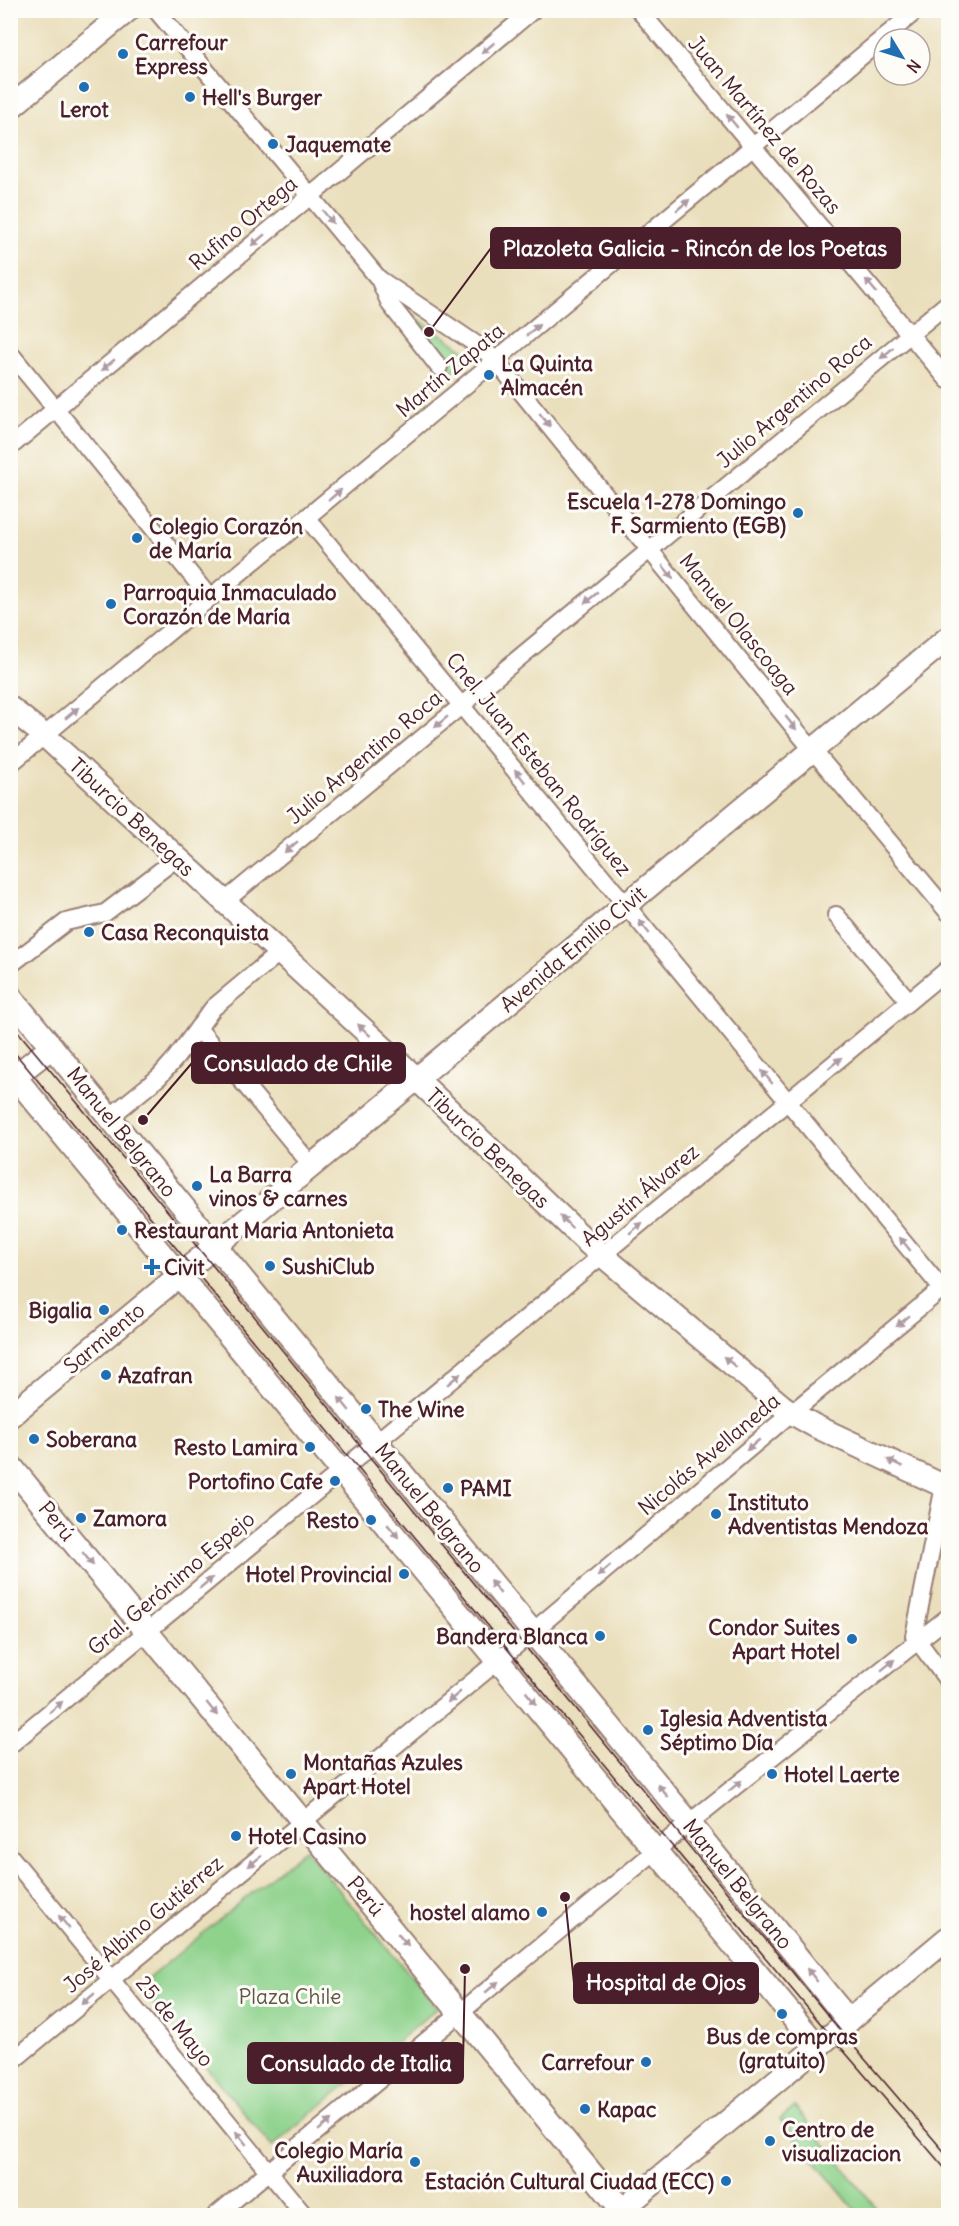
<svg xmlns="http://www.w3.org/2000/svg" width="959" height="2226" viewBox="0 0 959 2226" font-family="Delius,sans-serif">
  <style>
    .green { fill: #8ed28c; stroke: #6c785c; stroke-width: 1.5 }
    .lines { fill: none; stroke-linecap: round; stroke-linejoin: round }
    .street-casing { stroke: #9a7f74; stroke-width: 20 }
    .secondary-casing { stroke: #9a7f74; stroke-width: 26 }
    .street { stroke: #fff; stroke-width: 16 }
    .secondary { stroke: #fff; stroke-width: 22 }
    .tram { stroke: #4a1f2b; stroke-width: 1.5 }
    .oneway { fill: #ae9aa0 }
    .poi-dot { fill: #1f6fb2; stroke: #fdfcf7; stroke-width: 2 }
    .labels { text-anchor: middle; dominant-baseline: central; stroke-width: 6; stroke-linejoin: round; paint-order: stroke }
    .poi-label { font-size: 21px; font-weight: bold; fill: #4a1f2b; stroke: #fdfcf7; text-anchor: start }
    .street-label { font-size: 21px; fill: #4a1f2b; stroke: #fdfcf7 }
    .park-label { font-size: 21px; fill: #5e5548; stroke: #fdfcf7 }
    .leader { fill: none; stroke: #4a1f2b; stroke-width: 2 }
    .callout-dot { fill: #4a1f2b; stroke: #fdfcf7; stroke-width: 2 }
    .callout { fill: #4a1f2b; stroke: #4a1f2b; stroke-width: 2 }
    .callout-label { font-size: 22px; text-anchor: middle; font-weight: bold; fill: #fff }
  </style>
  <rect width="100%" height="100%" fill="#fdfcf7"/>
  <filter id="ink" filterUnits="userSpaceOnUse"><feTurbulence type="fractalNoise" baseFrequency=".0167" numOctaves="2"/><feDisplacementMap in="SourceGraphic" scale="12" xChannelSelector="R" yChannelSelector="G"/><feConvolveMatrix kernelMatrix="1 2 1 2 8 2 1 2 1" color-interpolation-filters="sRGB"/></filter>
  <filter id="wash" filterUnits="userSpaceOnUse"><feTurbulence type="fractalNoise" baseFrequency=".008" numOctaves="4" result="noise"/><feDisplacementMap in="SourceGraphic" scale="24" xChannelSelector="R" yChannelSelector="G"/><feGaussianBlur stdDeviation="1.35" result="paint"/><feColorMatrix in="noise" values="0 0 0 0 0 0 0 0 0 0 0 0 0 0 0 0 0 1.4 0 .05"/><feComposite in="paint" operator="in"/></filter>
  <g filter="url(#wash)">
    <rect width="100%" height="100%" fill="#eadfbc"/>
    <g class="green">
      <path d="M403,309l69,46 -20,17z"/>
      <path d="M305,1849l132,159 -165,139 -133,-161z"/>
      <path d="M795,2107l87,108h-23l-79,-96z"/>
    </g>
  </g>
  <g filter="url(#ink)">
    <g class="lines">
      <g class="street-casing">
        <g id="street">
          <path d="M156,10l223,269 104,70 13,12 305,375 147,176"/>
          <path d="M639,10l309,370"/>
          <path d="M379,279l11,25 49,63"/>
          <path d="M10,353l200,245"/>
          <path d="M10,447l523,-437"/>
          <path d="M307,518l635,771"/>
          <path d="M10,764l907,-754"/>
          <path d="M224,902l724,-599"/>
          <path d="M836,915l73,86"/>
          <path d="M10,965l56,-43 39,-9 72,-55"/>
          <path d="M198,1028l114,138"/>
          <path d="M110,1117l49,-40 16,-18 38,-51 67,-56"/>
          <path d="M944,1486l-30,150 34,45"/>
          <path d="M10,1745l938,-776"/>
          <path d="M10,1856l295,360"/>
          <path d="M10,2063l489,-403 284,-240 165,-136"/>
          <path d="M215,2216l474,-393 259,-206"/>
        </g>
      </g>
      <g class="secondary-casing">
        <g id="secondary">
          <path d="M10,108l118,-98"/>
          <path d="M10,708l35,28 358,330 186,178 193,162 10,7 23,13 133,62"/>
          <path d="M10,996l672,818 167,207"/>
          <path d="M10,1071l808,976"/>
          <path d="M10,1080l42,-33"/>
          <path d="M10,1416l938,-778"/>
          <path d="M10,1465l601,732 19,19"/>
          <path d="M614,2216l334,-278"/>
        </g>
      </g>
      <use href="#street" class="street"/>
      <use href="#secondary" class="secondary"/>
      <g class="tram">
        <path d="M10,1022l194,233 635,774 109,127"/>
        <path d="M10,1047l499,604 322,385 117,136"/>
      </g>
    </g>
    <defs><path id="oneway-solid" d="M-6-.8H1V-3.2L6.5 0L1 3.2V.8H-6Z" transform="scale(1.5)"/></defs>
    <g class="oneway">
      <use href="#oneway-solid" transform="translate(488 48) rotate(140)"/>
      <use href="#oneway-solid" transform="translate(732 121) rotate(-130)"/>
      <use href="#oneway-solid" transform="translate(683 205) rotate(-40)"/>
      <use href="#oneway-solid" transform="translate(328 217) rotate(51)"/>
      <use href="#oneway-solid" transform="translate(258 240) rotate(140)"/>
      <use href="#oneway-solid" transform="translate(871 286) rotate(-130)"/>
      <use href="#oneway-solid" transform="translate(533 330) rotate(-40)"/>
      <use href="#oneway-solid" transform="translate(887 353) rotate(140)"/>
      <use href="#oneway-solid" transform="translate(108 365) rotate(140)"/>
      <use href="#oneway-solid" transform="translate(545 420) rotate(51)"/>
      <use href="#oneway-solid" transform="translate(335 495) rotate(-40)"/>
      <use href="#oneway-solid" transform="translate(668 572) rotate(51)"/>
      <use href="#oneway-solid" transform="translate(591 598) rotate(140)"/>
      <use href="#oneway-solid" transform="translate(72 713) rotate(-40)"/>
      <use href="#oneway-solid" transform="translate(441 722) rotate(140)"/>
      <use href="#oneway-solid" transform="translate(791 723) rotate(51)"/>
      <use href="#oneway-solid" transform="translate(520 776) rotate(-129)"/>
      <use href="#oneway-solid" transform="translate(291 847) rotate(140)"/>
      <use href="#oneway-solid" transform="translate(644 927) rotate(-129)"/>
      <use href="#oneway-solid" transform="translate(364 1030) rotate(-137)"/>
      <use href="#oneway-solid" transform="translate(835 1063) rotate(-40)"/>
      <use href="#oneway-solid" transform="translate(767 1077) rotate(-129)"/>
      <use href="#oneway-solid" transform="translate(566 1222) rotate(-136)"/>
      <use href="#oneway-solid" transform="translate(636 1228) rotate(-40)"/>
      <use href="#oneway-solid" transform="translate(905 1244) rotate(-129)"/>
      <use href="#oneway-solid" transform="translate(903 1321) rotate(141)"/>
      <use href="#oneway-solid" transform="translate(730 1362) rotate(-140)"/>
      <use href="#oneway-solid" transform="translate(454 1379) rotate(-40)"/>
      <use href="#oneway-solid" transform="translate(344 1404) rotate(-129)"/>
      <use href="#oneway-solid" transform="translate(753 1445) rotate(140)"/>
      <use href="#oneway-solid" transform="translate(895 1463) rotate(-155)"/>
      <use href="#oneway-solid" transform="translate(393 1531) rotate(50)"/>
      <use href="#oneway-solid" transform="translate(88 1559) rotate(51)"/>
      <use href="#oneway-solid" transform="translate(604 1571) rotate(140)"/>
      <use href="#oneway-solid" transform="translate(206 1583) rotate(-40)"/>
      <use href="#oneway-solid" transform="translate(495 1587) rotate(-129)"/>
      <use href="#oneway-solid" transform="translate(888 1665) rotate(-39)"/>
      <use href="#oneway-solid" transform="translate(454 1697) rotate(140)"/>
      <use href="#oneway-solid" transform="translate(531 1698) rotate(50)"/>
      <use href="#oneway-solid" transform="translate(56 1707) rotate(-40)"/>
      <use href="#oneway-solid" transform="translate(212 1709) rotate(51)"/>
      <use href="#oneway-solid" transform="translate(735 1786) rotate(-39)"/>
      <use href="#oneway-solid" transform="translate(663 1791) rotate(-130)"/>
      <use href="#oneway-solid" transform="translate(255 1861) rotate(141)"/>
      <use href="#oneway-solid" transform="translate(64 1922) rotate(-129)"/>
      <use href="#oneway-solid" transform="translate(403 1940) rotate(50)"/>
      <use href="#oneway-solid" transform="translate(812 1975) rotate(-129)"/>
      <use href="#oneway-solid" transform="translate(492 1987) rotate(-40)"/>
      <use href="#oneway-solid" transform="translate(88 1999) rotate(140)"/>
      <use href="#oneway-solid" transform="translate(325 2125) rotate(-40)"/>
      <use href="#oneway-solid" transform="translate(241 2138) rotate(-129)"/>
    </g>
  </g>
  <g class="poi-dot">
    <circle cx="123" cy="54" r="6"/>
    <circle cx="84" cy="87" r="6"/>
    <circle cx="190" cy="97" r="6"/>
    <circle cx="273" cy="144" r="6"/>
    <circle cx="489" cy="375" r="6"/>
    <circle cx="798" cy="513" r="6"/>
    <circle cx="137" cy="538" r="6"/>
    <circle cx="111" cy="604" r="6"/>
    <circle cx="89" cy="932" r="6"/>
    <circle cx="197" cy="1186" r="6"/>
    <circle cx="122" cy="1230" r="6"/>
    <circle cx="270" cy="1266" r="6"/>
    <path d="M149 1258h6v6h6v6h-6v6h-6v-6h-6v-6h6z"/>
    <circle cx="104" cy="1310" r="6"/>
    <circle cx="106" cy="1375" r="6"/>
    <circle cx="366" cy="1409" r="6"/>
    <circle cx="34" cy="1439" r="6"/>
    <circle cx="310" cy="1447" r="6"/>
    <circle cx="335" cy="1481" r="6"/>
    <circle cx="448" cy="1488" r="6"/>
    <circle cx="716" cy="1514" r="6"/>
    <circle cx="81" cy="1518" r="6"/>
    <circle cx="371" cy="1520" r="6"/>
    <circle cx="404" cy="1574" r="6"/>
    <circle cx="600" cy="1636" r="6"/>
    <circle cx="852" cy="1639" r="6"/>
    <circle cx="648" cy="1730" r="6"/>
    <circle cx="291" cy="1774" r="6"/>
    <circle cx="772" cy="1774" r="6"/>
    <circle cx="236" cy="1836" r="6"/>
    <circle cx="542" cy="1912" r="6"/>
    <circle cx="782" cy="2014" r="6"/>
    <circle cx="646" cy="2062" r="6"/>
    <circle cx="585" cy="2109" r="6"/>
    <circle cx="770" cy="2141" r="6"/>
    <circle cx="415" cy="2162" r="6"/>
    <circle cx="726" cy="2181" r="6"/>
  </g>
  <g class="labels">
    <g class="poi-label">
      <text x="135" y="42">Carrefour<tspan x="135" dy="24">Express</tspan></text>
      <text x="202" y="97">Hell's Burger</text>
      <text x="84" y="109" text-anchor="middle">Lerot</text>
      <text x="285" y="144">Jaquemate</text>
      <text x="501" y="363">La Quinta<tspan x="501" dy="24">Almacén</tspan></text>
      <text x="786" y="501" text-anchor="end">Escuela 1-278 Domingo<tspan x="786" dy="24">F. Sarmiento (EGB)</tspan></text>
      <text x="149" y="526">Colegio Corazón<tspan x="149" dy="24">de María</tspan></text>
      <text x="123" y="592">Parroquia Inmaculado<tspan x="123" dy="24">Corazón de María</tspan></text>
      <text x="101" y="932">Casa Reconquista</text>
      <text x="209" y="1174">La Barra<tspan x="209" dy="24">vinos &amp; carnes</tspan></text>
      <text x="134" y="1230">Restaurant Maria Antonieta</text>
      <text x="282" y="1266">SushiClub</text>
      <text x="164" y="1267">Civit</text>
      <text x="92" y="1310" text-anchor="end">Bigalia</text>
      <text x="118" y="1375">Azafran</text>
      <text x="378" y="1409">The Wine</text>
      <text x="46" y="1439">Soberana</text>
      <text x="298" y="1447" text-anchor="end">Resto Lamira</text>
      <text x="323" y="1481" text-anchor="end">Portofino Cafe</text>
      <text x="460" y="1488">PAMI</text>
      <text x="728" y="1502">Instituto<tspan x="728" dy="24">Adventistas Mendoza</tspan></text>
      <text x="93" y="1518">Zamora</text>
      <text x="359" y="1520" text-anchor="end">Resto</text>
      <text x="392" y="1574" text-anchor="end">Hotel Provincial</text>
      <text x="840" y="1627" text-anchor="end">Condor Suites<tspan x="840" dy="24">Apart Hotel</tspan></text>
      <text x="588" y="1636" text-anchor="end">Bandera Blanca</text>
      <text x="660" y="1718">Iglesia Adventista<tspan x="660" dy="24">Séptimo Día</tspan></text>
      <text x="303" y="1762">Montañas Azules<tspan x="303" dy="24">Apart Hotel</tspan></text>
      <text x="784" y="1774">Hotel Laerte</text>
      <text x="248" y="1836">Hotel Casino</text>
      <text x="530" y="1912" text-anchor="end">hostel alamo</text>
      <text x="782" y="2036" text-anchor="middle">Bus de compras<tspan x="782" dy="24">(gratuito)</tspan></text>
      <text x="634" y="2062" text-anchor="end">Carrefour</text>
      <text x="597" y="2109">Kapac</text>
      <text x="782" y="2129">Centro de<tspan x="782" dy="24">visualizacion</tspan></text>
      <text x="403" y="2150" text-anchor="end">Colegio María<tspan x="403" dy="24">Auxiliadora</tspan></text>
      <text x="714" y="2181" text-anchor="end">Estación Cultural Ciudad (ECC)</text>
    </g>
    <g class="street-label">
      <text transform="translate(765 125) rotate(50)">Juan Martínez de Rozas</text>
      <text transform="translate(243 223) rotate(-40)">Rufino Ortega</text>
      <text transform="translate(450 370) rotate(-40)">Martín Zapata</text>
      <text transform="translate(794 401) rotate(-40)">Julio Argentino Roca</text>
      <text transform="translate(739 624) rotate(51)">Manuel Olascoaga</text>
      <text transform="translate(364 757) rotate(-40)">Julio Argentino Roca</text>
      <text transform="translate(539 764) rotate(51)">Cnel. Juan Esteban Rodríguez</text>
      <text transform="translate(132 817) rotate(43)">Tiburcio Benegas</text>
      <text transform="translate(573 949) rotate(-40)">Avenida Emilio Civit</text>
      <text transform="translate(122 1132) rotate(51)">Manuel Belgrano</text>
      <text transform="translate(488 1148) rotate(44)">Tiburcio Benegas</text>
      <text transform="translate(640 1195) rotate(-40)">Agustín Álvarez</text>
      <text transform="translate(104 1338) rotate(-40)">Sarmiento</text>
      <text transform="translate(709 1454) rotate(-40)">Nicolás Avellaneda</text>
      <text transform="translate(430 1508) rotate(51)">Manuel Belgrano</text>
      <text transform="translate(57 1521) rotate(51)">Perú</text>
      <text transform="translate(171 1583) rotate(-40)">Gral. Gerónimo Espejo</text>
      <text transform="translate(738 1884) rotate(51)">Manuel Belgrano</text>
      <text transform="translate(366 1896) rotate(50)">Perú</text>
      <text transform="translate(143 1924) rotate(-40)">José Albino Gutiérrez</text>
      <text transform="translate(175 2021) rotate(51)">25 de Mayo</text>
    </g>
    <g class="park-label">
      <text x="290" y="1996">Plaza Chile</text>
    </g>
  </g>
  <path class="leader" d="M429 332L491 248M143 1120L192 1063M565 1897L574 1983M465 1969L463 2063"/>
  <g class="callout-dot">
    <circle cx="429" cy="332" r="6"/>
    <circle cx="143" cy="1120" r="6"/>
    <circle cx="565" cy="1897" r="6"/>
    <circle cx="465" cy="1969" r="6"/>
  </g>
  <g class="callout">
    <rect x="491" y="228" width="409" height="40" rx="6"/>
    <rect x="192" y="1043" width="213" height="40" rx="6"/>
    <rect x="574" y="1963" width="184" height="40" rx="6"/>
    <rect x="248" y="2043" width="215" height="40" rx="6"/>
  </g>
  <g class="callout-label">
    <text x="695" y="256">Plazoleta Galicia - Rincón de los Poetas</text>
    <text x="298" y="1071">Consulado de Chile</text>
    <text x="666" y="1990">Hospital de Ojos</text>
    <text x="356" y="2071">Consulado de Italia</text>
  </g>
  <rect width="959" height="2226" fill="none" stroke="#fdfcf7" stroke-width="36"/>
  <g transform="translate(902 57) rotate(128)"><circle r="28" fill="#fdfcf7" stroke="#b5a4a5" stroke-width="1.5"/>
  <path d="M0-4.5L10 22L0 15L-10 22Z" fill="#1f6fb2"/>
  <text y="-9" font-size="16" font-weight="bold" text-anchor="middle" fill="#4a1f2b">N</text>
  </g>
</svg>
